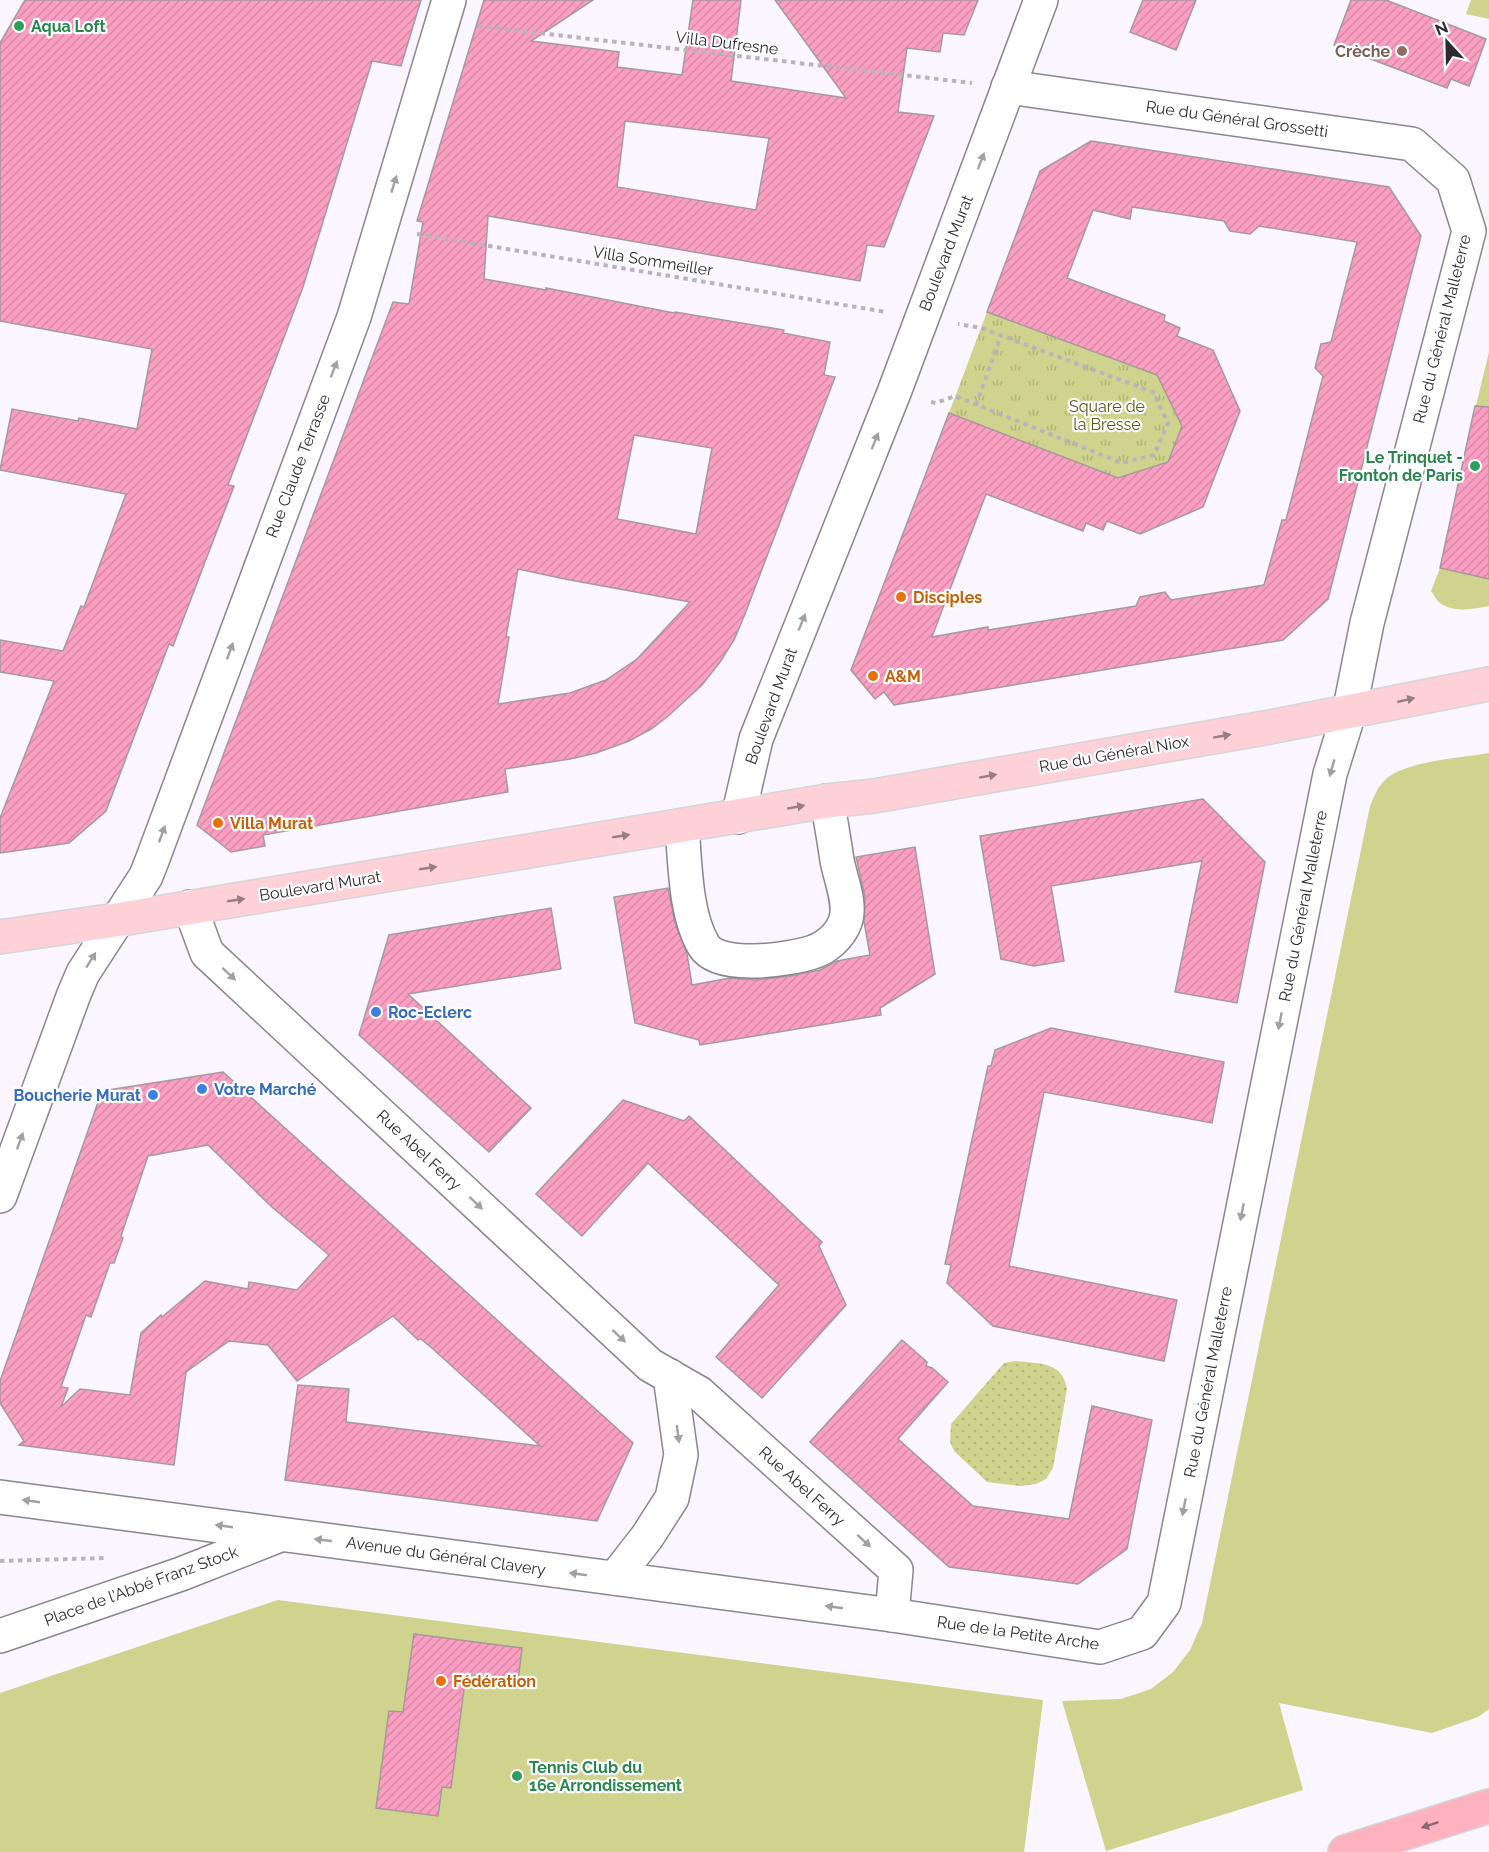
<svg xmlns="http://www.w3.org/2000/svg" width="1489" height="1852" viewBox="0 0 1489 1852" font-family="Raleway,sans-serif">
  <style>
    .grass { fill: url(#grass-dots) }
    .park { fill: url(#park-tufts) }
    .garden { fill: #cfd38d }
    .building { fill: url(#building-hatch); stroke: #a6999d; stroke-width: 1.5; fill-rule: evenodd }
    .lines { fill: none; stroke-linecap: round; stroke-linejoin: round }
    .minor-casing { stroke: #8a858f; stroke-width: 36 }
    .major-casing { stroke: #d5d5d6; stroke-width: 36 }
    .highway-casing { stroke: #d5d5d6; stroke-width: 36 }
    .path { stroke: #b9b4bc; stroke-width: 4; stroke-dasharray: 4.5 4.5; stroke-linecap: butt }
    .minor { stroke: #fff; stroke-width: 33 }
    .major { stroke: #fed1d9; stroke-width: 33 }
    .highway { stroke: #feb2bf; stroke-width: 33 }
    .oneway { fill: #a1a0a2 }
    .oneway2 { fill: #967e84 }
    .oneway3 { fill: #8c6870 }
    .leisure-dot { fill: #2e9e5b; stroke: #fff; stroke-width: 2 }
    .education-dot { fill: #8d6e63; stroke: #fff; stroke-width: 2 }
    .food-dot { fill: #e8710a; stroke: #fff; stroke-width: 2 }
    .shop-dot { fill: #3f7fe0; stroke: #fff; stroke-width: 2 }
    .labels { text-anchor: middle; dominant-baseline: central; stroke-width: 4.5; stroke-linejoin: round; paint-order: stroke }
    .leisure-label { font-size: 16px; font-weight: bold; fill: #27864d; stroke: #fff; text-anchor: start }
    .street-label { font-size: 16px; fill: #2e2b30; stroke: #fff }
    .education-label { font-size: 16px; font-weight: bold; fill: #785e54; stroke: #fff; text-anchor: end }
    .park-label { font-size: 16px; fill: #585a14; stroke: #fff }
    .food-label { font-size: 16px; font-weight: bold; fill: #c56008; stroke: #fff; text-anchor: start }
    .shop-label { font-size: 16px; font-weight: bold; fill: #366cbe; stroke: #fff; text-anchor: start }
  </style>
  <defs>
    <pattern id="grass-dots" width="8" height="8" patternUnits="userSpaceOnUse" patternTransform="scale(1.5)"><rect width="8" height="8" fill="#cfd38d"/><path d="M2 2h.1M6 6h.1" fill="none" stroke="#b2b57a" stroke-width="1.8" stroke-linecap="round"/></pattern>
    <pattern id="park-tufts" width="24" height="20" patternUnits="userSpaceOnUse" patternTransform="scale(1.5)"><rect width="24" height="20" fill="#cfd38d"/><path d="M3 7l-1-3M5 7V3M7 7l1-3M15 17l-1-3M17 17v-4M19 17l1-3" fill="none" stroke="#b2b57a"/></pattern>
    <pattern id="building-hatch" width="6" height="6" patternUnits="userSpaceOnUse" patternTransform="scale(1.5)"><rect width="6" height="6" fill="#fb9fc2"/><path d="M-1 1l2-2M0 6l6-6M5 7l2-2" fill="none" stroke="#d789a7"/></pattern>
  </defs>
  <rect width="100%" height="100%" fill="#faf5fe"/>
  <path class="grass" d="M1015,1361c24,3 47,0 52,28l-14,79 -7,11 -10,5 -15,2 -34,-4 -33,-31 -4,-9 1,-18 53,-61z"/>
  <path class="park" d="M987,312l170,63 25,51 -14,36 -50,16 -169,-65z"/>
  <g class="garden">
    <path d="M1471,0h18v19l-23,-5z"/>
    <path d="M1489,352v254c-16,3 -34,7 -49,-3 -3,-2 -6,-8 -9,-12l9,-23 27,-126z"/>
    <path d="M1489,753v956l-11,8 -46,16 -153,-30 24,87 -197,61 -44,-150 59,-2 30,-10 22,-17 17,-22 12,-27 168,-817c4,-9 7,-18 14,-25 18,-20 78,-23 105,-28z"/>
    <path d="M278,1600l765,100 -19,152h-1024v-159z"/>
  </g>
  <g class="building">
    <path d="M25,0h396l-20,66 -29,-5 -69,226 -75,198 6,1 -61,160 -4,-2 -63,167 -37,32 -69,10v-35l54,-137 -54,-9v-32l63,11 18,-45 3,1 42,-113 -126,-24 12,-61 66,12 1,-3 58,11 15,-80 -152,-28v-278z"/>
    <path d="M484,0h109l-62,41 88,11 -2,15 65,8 11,-75h48l-10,81 115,17 -71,-98h203l-14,35 -21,-2 -3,19 -33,-4 -9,64 36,4 -50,131 -17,-2 -7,36 -372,-65 -4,63 62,11v-2l128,25 1,-1 109,18 -1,3 47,9 -6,33 11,2 -90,237 -11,26 -14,22 -18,23 -35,32 -16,12 -22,12 -33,12 -26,6 -65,10 3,23 -245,43 2,11 -34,6 -34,-27 196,-523 16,2 14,-82 -6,-1zM625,121l144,17 -13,72 -139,-23zM634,435l78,13 -16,86 -79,-15zM518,569l47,10 125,23 -53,57 -31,21 -36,13 -72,11 11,-67h-3z"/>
    <path d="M1143,0h53l-20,50 -46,-18z"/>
    <path d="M1351,0h35l100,39 -17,47 -18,-7 -4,9 -113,-43z"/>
    <path d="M1091,141l298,46 32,49 -93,363 -45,41 -389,65 -10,-13 -9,7 -24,-29 98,-257 169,65 50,-16 14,-36 -25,-51 -170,-63 53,-141zM1132,207l92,14 6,10 20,3 9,-8 98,16 -26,100 -10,2 -6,24 8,8 -37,144h-4l-18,65 -93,15 -6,-8 -25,5 -4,9 -148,24v-3l-56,10 54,-143 97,37 3,-8 17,7 4,-9 33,13 63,-27 37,-96 -27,-61 -36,-14 3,-8 -16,-7 1,-6 -98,-37 26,-68 37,9z"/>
    <path d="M1475,406l14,1v172l-49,-11z"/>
    <path d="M1203,799l62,63 -28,141 -62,-11 27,-131 -151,25 13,75 -30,5 -33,-7 -21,-123z"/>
    <path d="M915,847l20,127 -55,34 1,7 -181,30 -1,-5 -64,-17 -21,-126 54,-9 7,35 12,31 5,31 38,-7 26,2 34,-4 30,-6 17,-9 33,-6 -6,-33 1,-25 -9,-40z"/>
    <path d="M551,908l10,61 -153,25 123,114 -42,44 -130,-117 30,-100z"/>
    <path d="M1051,1028l173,34 -12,61 -168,-31 -35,174 168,34 -13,61 -171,-35 -46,-43 4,-18 -6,-1 43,-198h3l4,-16z"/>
    <path d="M223,1072l410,371 -36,78 -312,-41 13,-95 51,4 -3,33 194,24 -107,-97 -12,-10 -3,1 -25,-24 -96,65 -29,-36 -39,-4 -43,31 -12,93 -155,-20 5,-4 -24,-38v-22l102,-290zM208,1145l65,63 56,47 -32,35 -48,-8 -1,7 -43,-8 -43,36 -1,-2 -20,18 -11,62 -50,-6 -19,18 7,-19 -7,-1 25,-72 5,2 19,-54h4l9,-25 -2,-2 27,-80z"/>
    <path d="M623,1100l61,21 5,-5 133,126 -3,4 27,59 -84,93 -46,-41 63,-72 -131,-122 -66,73 -46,-42z"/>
    <path d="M902,1340l25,22 -1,4 6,2 16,14 -50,57 75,67 96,13 23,-113 60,14 -25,129 -49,35 -129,-17 -139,-125z"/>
    <path d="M414,1634l108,14 -4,33 -52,-7 -15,114 -9,-1 -4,29 -62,-8 13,-97 14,1z"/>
  </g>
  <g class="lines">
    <g class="minor-casing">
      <g id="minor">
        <path d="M738,817l18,-78 139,-349 146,-390"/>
        <path d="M682,826c3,36 3,89 22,120 15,24 85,14 109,6 13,-4 27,-16 32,-30 7,-18 -5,-44 -8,-62 -3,-20 -6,-39 -10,-59"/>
        <path d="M190,907l17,46 443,412 49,28 197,177 -4,45"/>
        <path d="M0,1196l74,-202 9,-21 63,-97 7,-18 201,-541 95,-317"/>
        <path d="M0,1497l892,118 208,32 42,-14 22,-30 166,-829 19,-61 18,-90 102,-392 -16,-51 -41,-36 -404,-57"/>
        <path d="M615,1578l32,-41 25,-39 9,-43 -11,-79"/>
        <path d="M0,1636l181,-62 99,-39"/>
      </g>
    </g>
    <g class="major-casing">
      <path id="major" d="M0,937l116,-17 711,-119 47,-5 396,-69 219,-43"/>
    </g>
    <g class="highway-casing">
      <path id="highway" d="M1345,1852l144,-46"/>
    </g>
    <g class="path">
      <path d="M478,26l494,57"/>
      <path d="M417,234l469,78"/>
      <path d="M931,402l5,1 19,-7 167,67 32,-8 14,-32 -15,-31 -172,-64 -23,-4"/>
      <path d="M976,405l25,-69"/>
      <path d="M0,1561l107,-3"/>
    </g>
    <use href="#minor" class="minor"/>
    <use href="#major" class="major"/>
    <use href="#highway" class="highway"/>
  </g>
  <defs><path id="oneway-solid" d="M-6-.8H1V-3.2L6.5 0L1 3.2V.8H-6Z" transform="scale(1.5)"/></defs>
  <g class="oneway">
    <use href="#oneway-solid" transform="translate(981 161) rotate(-69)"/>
    <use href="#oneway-solid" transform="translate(394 184) rotate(-73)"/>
    <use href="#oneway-solid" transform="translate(334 369) rotate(-69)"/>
    <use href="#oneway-solid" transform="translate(875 441) rotate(-68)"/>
    <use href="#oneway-solid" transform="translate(802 622) rotate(-68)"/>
    <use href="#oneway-solid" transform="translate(230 651) rotate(-70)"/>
    <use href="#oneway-solid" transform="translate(1332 768) rotate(106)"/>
    <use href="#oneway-solid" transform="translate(162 834) rotate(-70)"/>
    <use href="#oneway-solid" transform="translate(91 960) rotate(-58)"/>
    <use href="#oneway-solid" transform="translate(229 974) rotate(43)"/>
    <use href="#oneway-solid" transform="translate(1280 1021) rotate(101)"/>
    <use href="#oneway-solid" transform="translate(20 1141) rotate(-70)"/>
    <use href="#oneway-solid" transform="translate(476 1203) rotate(43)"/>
    <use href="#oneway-solid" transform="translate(1242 1212) rotate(101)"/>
    <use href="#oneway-solid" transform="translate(619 1336) rotate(43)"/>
    <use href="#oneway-solid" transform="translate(678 1434) rotate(82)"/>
    <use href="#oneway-solid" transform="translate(31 1501) rotate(-172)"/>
    <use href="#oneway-solid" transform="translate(1184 1507) rotate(101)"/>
    <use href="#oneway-solid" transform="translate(224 1526) rotate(-172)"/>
    <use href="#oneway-solid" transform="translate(323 1540) rotate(-172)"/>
    <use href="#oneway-solid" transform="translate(864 1541) rotate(42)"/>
    <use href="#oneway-solid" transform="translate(578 1574) rotate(-172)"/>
    <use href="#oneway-solid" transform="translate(834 1607) rotate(-172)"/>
  </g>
  <g class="oneway2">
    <use href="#oneway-solid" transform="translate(1406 700) rotate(-13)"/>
    <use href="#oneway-solid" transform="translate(1222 736) rotate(-10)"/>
    <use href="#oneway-solid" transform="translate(988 776) rotate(-10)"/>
    <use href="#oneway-solid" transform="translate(796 807) rotate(-10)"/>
    <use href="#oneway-solid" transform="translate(621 836) rotate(-9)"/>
    <use href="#oneway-solid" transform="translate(428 868) rotate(-9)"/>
    <use href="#oneway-solid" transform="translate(236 900) rotate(-9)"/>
  </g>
  <use class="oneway3" href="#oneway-solid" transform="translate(1430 1825) rotate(162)"/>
  <g class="leisure-dot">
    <circle cx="19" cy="26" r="6"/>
    <circle cx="1475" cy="466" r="6"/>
    <circle cx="517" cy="1776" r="6"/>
  </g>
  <circle class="education-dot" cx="1402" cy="51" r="6"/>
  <g class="food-dot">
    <circle cx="901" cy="597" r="6"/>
    <circle cx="873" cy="676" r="6"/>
    <circle cx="218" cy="823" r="6"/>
    <circle cx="441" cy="1681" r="6"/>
  </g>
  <g class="shop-dot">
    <circle cx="376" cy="1012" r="6"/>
    <circle cx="202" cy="1089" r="6"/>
    <circle cx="153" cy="1095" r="6"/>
  </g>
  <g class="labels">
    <g class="leisure-label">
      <text x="31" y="26">Aqua Loft</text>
      <text x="1463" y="457" text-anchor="end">Le Trinquet -<tspan x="1463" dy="18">Fronton de Paris</tspan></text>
      <text x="529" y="1767">Tennis Club du<tspan x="529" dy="18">16e Arrondissement</tspan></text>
    </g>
    <g class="street-label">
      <text transform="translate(727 43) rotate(7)">Villa Dufresne</text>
      <text transform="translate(1237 119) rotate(8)">Rue du Général Grossetti</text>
      <text transform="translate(946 253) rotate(-69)">Boulevard Murat</text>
      <text transform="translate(653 261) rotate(9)">Villa Sommeiller</text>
      <text transform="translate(1442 329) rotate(-76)">Rue du Général Malleterre</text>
      <text transform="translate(298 466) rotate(-69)">Rue Claude Terrasse</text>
      <text transform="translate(771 706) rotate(-70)">Boulevard Murat</text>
      <text transform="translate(1114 754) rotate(-10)">Rue du Général Niox</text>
      <text transform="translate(320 886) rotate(-9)">Boulevard Murat</text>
      <text transform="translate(1303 906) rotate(-79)">Rue du Général Malleterre</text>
      <text transform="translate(419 1150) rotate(43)">Rue Abel Ferry</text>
      <text transform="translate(1208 1382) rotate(-79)">Rue du Général Malleterre</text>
      <text transform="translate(802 1486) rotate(42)">Rue Abel Ferry</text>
      <text transform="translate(446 1556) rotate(8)">Avenue du Général Clavery</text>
      <text transform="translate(141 1586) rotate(-20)">Place de l'Abbé Franz Stock</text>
      <text transform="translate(1018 1633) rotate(8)">Rue de la Petite Arche</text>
    </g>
    <g class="education-label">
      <text x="1390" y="51">Crèche</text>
    </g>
    <g class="park-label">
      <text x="1107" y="406">Square de<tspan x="1107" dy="18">la Bresse</tspan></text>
    </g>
    <g class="food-label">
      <text x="913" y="597">Disciples</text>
      <text x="885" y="676">A&amp;M</text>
      <text x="230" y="823">Villa Murat</text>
      <text x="453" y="1681">Fédération</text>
    </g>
    <g class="shop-label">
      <text x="388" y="1012">Roc-Eclerc</text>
      <text x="214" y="1089">Votre Marché</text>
      <text x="141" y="1095" text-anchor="end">Boucherie Murat</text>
    </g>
  </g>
  <g transform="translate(1447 42) rotate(338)" stroke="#ffffff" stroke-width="4.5" paint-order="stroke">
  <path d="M0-4.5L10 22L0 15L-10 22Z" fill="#2e2b30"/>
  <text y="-9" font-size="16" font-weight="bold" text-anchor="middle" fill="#2e2b30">N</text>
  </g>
</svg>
